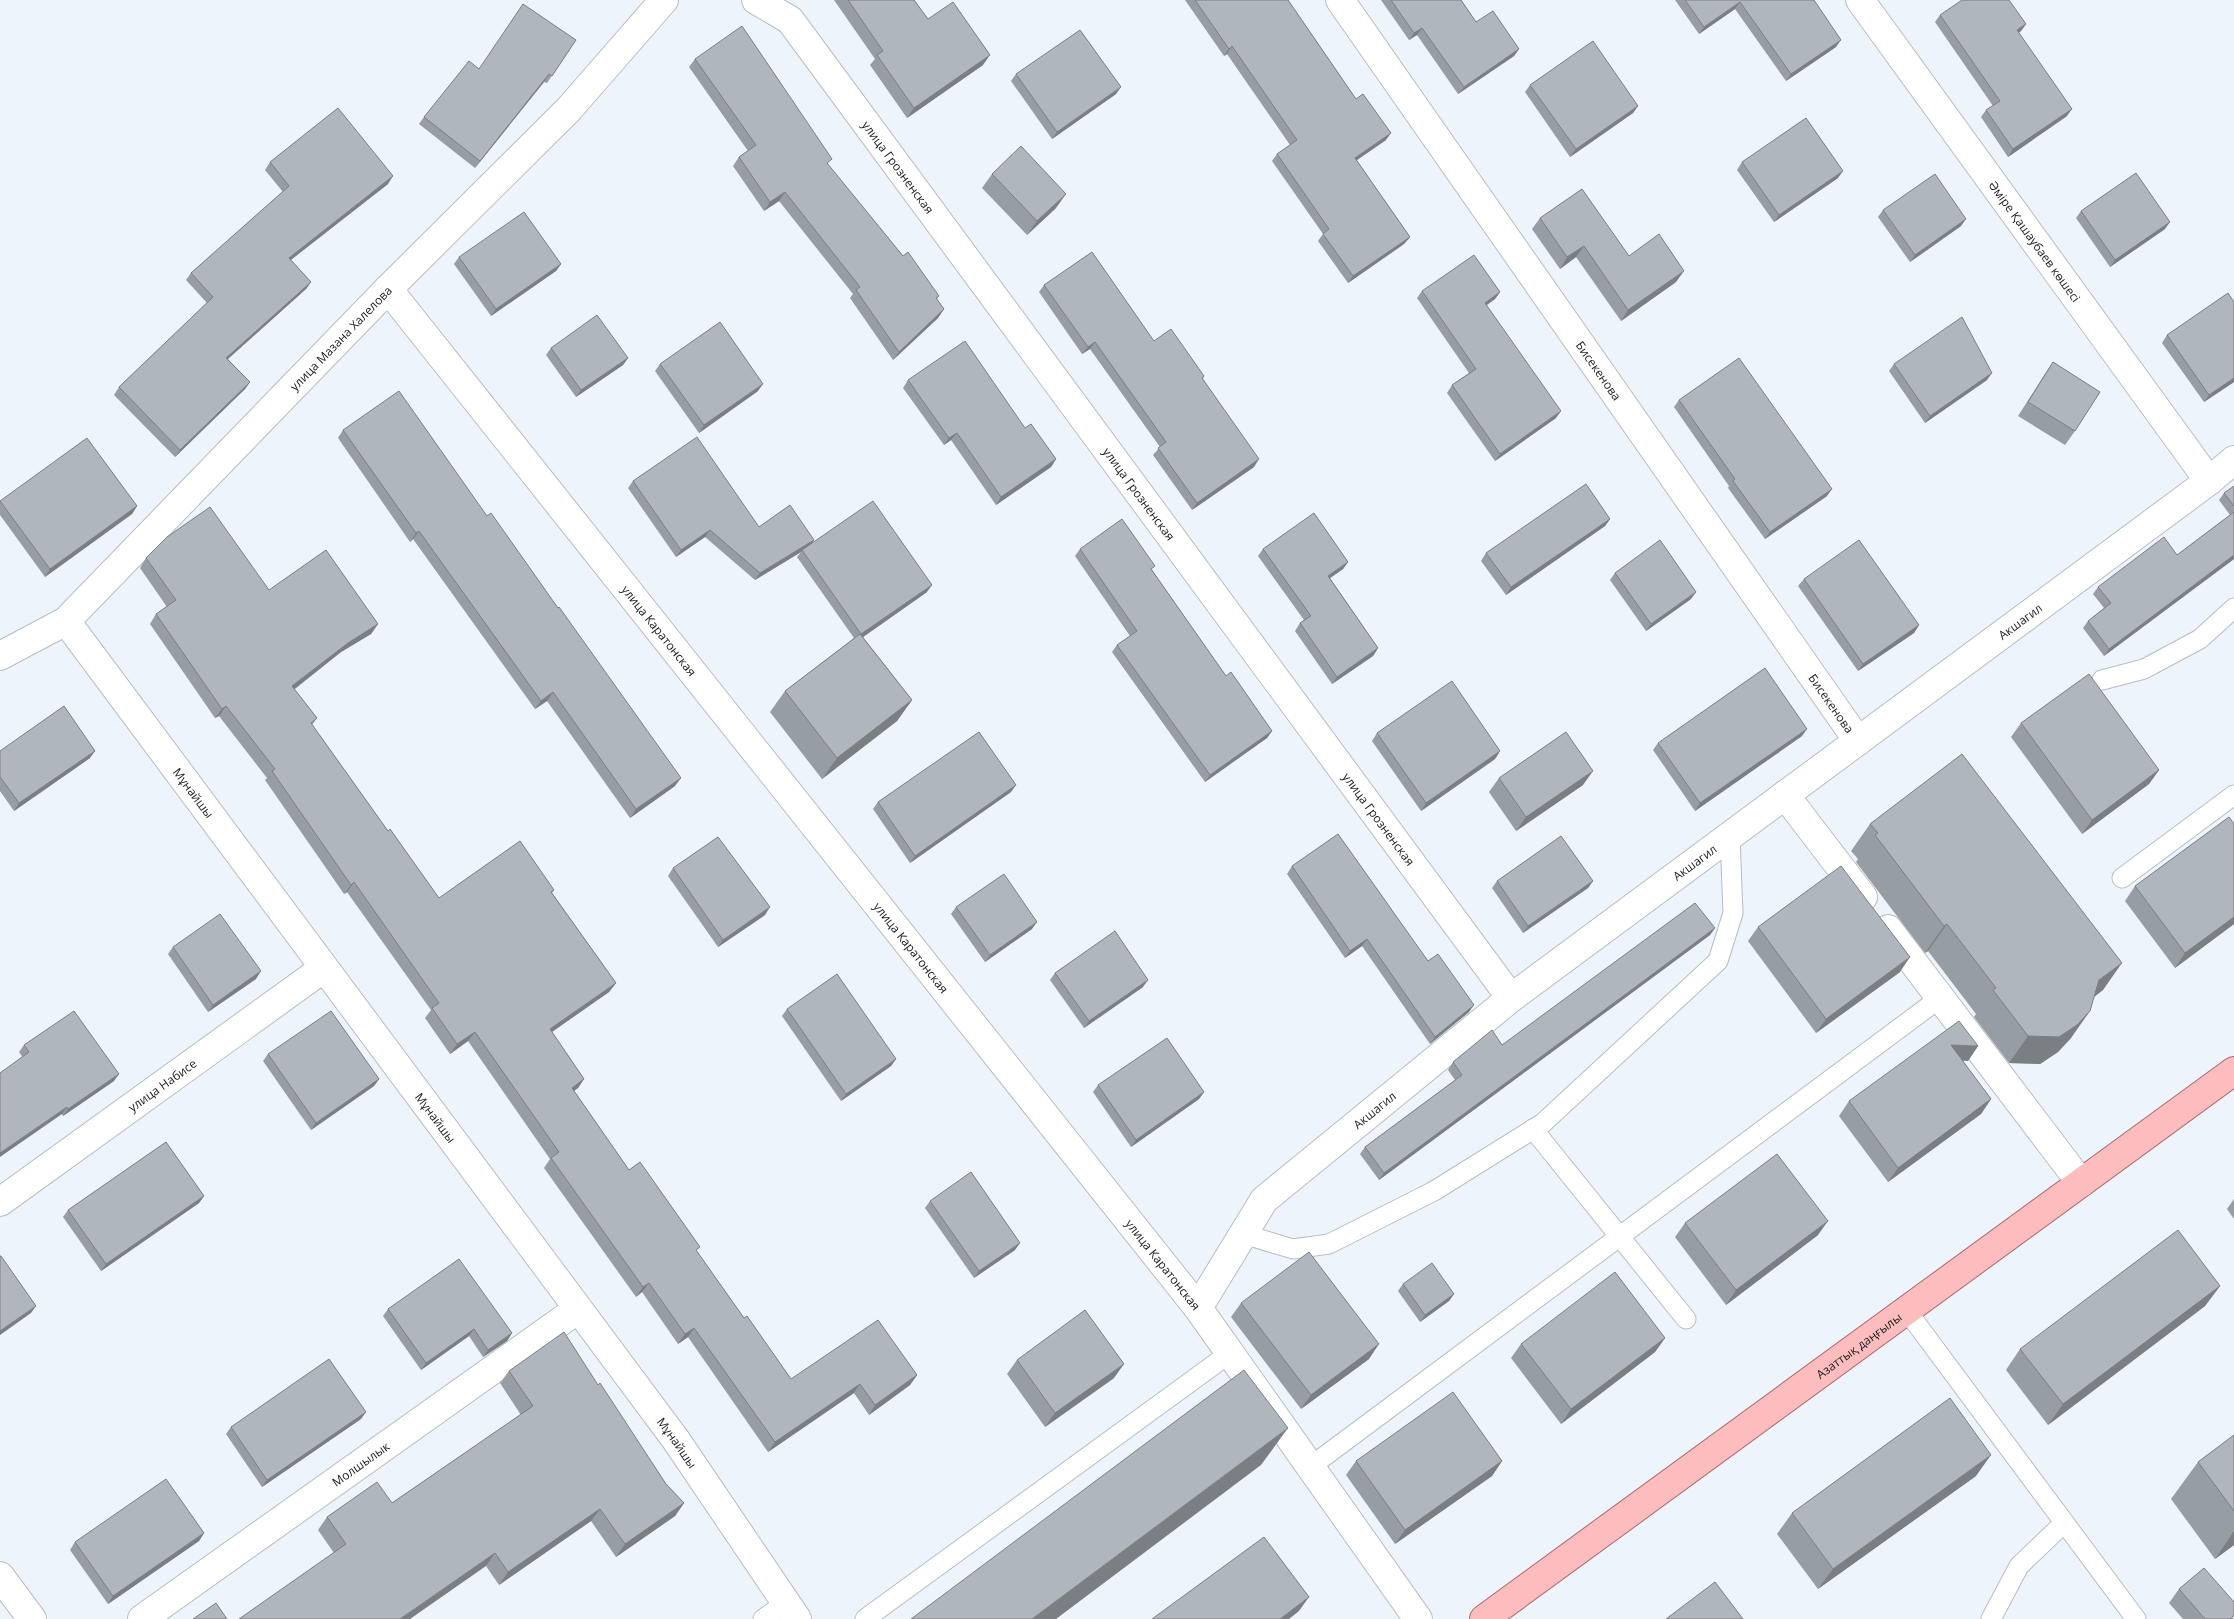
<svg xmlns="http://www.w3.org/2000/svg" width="2234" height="1619" viewBox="0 0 2234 1619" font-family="'Open Sans',sans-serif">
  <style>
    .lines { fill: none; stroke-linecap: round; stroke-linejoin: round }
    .lane-casing { stroke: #b7bdc4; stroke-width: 21 }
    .street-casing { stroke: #b7bdc4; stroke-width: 30 }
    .primary-casing { stroke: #ac686a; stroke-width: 30 }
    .lane { stroke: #fff; stroke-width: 19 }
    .street { stroke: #fff; stroke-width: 28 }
    .primary { stroke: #fdbdbf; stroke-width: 28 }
    .wall { fill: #969da3 }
    .shaded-wall { fill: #7a7f84 }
    .building { fill: #afb6bd; stroke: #7a7f84 }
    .labels { text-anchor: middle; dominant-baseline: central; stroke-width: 4; stroke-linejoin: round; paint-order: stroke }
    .street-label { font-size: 12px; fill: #181b1d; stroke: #fff }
  </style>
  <rect width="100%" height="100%" fill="#edf4fc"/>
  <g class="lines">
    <g class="lane-casing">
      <g id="lane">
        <path d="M2102,680l42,-11 56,-30 34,-31"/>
        <path d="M2122,878l112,-83"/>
        <path d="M1533,1129l153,190"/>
        <path d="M1243,1234l50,15 36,-5 105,-53 109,-68 175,-162 15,-48 -3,-77"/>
        <path d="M1907,1311l229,308"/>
        <path d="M1310,1467l630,-469"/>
        <path d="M763,1619l23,-16"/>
        <path d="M865,1619l365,-266"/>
        <path d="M1991,1619l28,-53 45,-43"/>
      </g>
    </g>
    <g class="street-casing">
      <g id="street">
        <path id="s1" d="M756,0l34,20 721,978"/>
        <path id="s2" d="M1340,0l518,741"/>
        <path id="s3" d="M1860,0l349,481"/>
        <path id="s4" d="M388,289l810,1019 220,311"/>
        <path id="s5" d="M66,621l610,819 121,179"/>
        <path id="s6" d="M0,656l66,-35 322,-332 181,-180 95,-109"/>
        <path d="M1785,795l78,102"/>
        <path d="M1888,929l193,254"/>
        <path id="s7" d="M0,1202l324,-234"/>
        <path id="s8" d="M1198,1308l66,-108 247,-202 698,-517 25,-21"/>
        <path d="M0,1576l32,43"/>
        <path id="s9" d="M142,1619l436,-310"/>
      </g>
    </g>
    <g class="primary-casing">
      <g id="primary">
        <path id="s10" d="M1484,1619l750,-548"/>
      </g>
    </g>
    <use href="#lane" class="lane"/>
    <use href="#street" class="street"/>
    <use href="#primary" class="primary"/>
  </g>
  <g class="wall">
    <path d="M834,0h80l14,19 55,46 -76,53 -37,-53 5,-6z"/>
    <path d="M1185,0h103l68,99 30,41 -30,20 54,77 -6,7 -56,39 -30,-42 5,-7 -51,-73 5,-7 13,-9 -63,-91 -3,2z"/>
    <path d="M1381,0h80l15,22 43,27 -5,7 -56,38 -41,-59 -8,5z"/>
    <path d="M1675,0h139l22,47 -50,34 -51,-72 -36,25z"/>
    <path d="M1940,15l86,9 -5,7 -3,2 49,83 -59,41 -27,-40 5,-7 7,-4 -58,-84z"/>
    <path d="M576,40l-29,43 -3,-1 -69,86 -56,-44 5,-7 55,-48z"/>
    <path d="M695,59l133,106 75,91 36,40 -2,3 7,10 -6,9 -45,42 -43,-62 3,-4 -74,-93 -15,10 -31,-45 6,-9 9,-6 -59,-84z"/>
    <path d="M1016,74l100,20 -64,45 -41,-58z"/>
    <path d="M1530,85l108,21 -5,7 -63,44 -45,-65z"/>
    <path d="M270,162l118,22 -97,76 20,22 -5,7 -78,70 22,23 -5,7 -70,68 -61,-62 5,-8 88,-84 -21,-23 5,-7 92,-81 -18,-22z"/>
    <path d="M1742,162l96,16 -64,44 -37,-52z"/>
    <path d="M992,174l64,34 -29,27 -45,-47z"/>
    <path d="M1883,210l78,16 -51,36 -32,-45z"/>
    <path d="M2081,211l84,18 -55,38 -34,-49z"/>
    <path d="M1540,218l136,64 -55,39 -45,-64 -16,12 -28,-40z"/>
    <path d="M459,257l102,7 -5,7 -65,45 -37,-52z"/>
    <path d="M1044,285l110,56 50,35 -1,3 51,88 -62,43 -39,-55 7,-8 -70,-98 -8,5 -43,-62z"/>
    <path d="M1422,291l78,1 -5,7 -9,6 70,113 -61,43 -48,-68 5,-8 17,-12 -52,-75z"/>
    <path d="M2234,302v80l-30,20 -42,-59 5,-8z"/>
    <path d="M551,348l77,10 -5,7 -47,32 -30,-42z"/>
    <path d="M2053,362l22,69 -10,14 -47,-29 25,-39z"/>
    <path d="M660,364l98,27 -59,42 -44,-62z"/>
    <path d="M1894,364l93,16 -62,43 -36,-52z"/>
    <path d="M908,380l117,48 31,31 -5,8 -55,38 -45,-65 -7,5 -41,-57z"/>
    <path d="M1679,400l148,96 -62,43 -37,-51 1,-2 -55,-79z"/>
    <path d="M343,430l144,86 71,92 117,178 -45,32 -83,-117 -12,8 -122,-170 -3,3 -72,-104z"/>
    <path d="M633,481l126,46 55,13 -2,3 115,49 -64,45 49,63 -15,21 -75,58 -52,-67 15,-21 69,-53 -57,-81 4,-5 -46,28 -50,-43 -29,20 -48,-69z"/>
    <path d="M2234,486v73l-130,97 -21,-28 5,-7 16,-13 -11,-14 5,-7 79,-32 53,-40 -11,-15 5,-7z"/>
    <path d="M0,501l137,5 -5,8 -87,63 -45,-62z"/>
    <path d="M1610,519l-5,7 -99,69 -25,-34 5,-8z"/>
    <path d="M1080,549l72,21 74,106 46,55 -5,7 -62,44 -93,-130 5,-7 13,-9 -55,-80z"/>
    <path d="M1263,549l85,13 -5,7 -13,9 48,70 -5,8 -41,28 -37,-53 5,-8 4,-3 -46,-64z"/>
    <path d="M146,558l123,32 109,34 -7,10 -30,18 -47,37 23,29 -5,7 76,106 51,67 115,-8 -2,3 64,90 -7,9 -57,40 32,47 -6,9 -4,3 55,79 68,82 47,66 47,61 126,-4 -7,10 -41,30 -15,-22 -86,59 -80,-115 -10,7 -36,-52 -6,5 -92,-129 6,-9 -82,-118 -18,13 -25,-36 6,-8 -84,-118 -3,2 -79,-114 2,-2 -48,-62 -4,2 -65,-94 6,-10 11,-7 -27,-39z"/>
    <path d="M1615,573l76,26 -45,32 -36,-51z"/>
    <path d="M1804,579l115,46 -5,8 -56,38 -60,-85z"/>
    <path d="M2021,723l138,47 -10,14 -67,50 -71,-97z"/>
    <path d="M1377,733l123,18 -5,8 -74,52 -49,-70z"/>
    <path d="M1802,736l-107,75 -42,-61 5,-7z"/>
    <path d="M0,751l90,7 -76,53 -14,-20z"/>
    <path d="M1499,778l84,7 -67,46 -27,-39z"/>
    <path d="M1011,792l-101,71 -37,-54 5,-7z"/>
    <path d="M1870,824l233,166 -9,7 -23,41 -13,14 -18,12 -31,-1 -35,-46 2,-3 -48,-63 -3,2 -69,-91 2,-3 -7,-8z"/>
    <path d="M2234,824v100l-59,44 -50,-67 10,-15z"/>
    <path d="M1292,866l136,95 41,51 -39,32 -68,-98 -17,12 -58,-84z"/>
    <path d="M673,868l92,47 -47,32 -50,-71z"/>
    <path d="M1497,881h96l-5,7 -65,45 -31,-45z"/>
    <path d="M956,907l76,22 -47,33 -34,-48z"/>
    <path d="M1758,927l142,45 -84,61 -68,-92z"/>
    <path d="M1715,928l-5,7 -331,245 -19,-26 5,-7 90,-67 -7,-10 5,-8 49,-17z"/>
    <path d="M173,947l83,32 -48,33 -40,-58z"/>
    <path d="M1055,973l88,14 -59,41 -34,-48z"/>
    <path d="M787,1009l109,50 -5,7 -50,35 -59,-85z"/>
    <path d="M24,1045l90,36 -51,35 -44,-64z"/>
    <path d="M1978,1046l-10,15 -6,-1 29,39 -10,15 -93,68 -49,-66 10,-15z"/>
    <path d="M268,1054l111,25 -5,7 -63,44 -48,-69z"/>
    <path d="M1098,1085l106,7 -5,7 -68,48 -38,-55z"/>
    <path d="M204,1196l-5,7 -98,68 -38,-54 5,-7z"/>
    <path d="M2234,1199v20l-7,-10z"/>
    <path d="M930,1201l85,49 -41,28 -49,-70z"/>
    <path d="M1685,1223l133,12 -92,70 -51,-68z"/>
    <path d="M1403,1284l51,10 -5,7 -29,21 -22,-31z"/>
    <path d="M2220,1286l-15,20 -157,119 -42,-55 14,-21z"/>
    <path d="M1241,1303l128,56 -68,50 -70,-92z"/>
    <path d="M388,1309l124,24 -5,8 -24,16 -14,-21 -48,34 -38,-54z"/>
    <path d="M1665,1338l-10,14 -94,72 -50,-66 10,-14z"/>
    <path d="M1017,1360l97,18 -69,49 -38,-53z"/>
    <path d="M509,1371l89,14 68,99 18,19 -9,13 -59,41 -25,-36 -92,64 -13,-19 -152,-13 -16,-23 9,-13 65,-14 129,-88 -21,-32z"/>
    <path d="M361,1419l-99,68 -36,-53 5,-7z"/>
    <path d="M2234,1435v110l-19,14 -44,-60 27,-37z"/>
    <path d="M1356,1461h146l-10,15 -97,68 -49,-69z"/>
    <path d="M1976,1476l-158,113 -41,-55 15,-21z"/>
    <path d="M204,1533l-5,8 -91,63 -38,-54 5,-8z"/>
    <path d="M2179,1589l55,30h-51l-14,-16z"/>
  </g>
  <g class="shaded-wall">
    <path d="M1740,2l-5,7 -36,25 5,-7z"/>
    <path d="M2026,24l-5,7 -9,7 5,-8z"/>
    <path d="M1422,28l-5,7 -8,5 5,-7z"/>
    <path d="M1841,40l-5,7 -50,34 5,-7z"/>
    <path d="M1232,46l-5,8 -3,2 5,-7z"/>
    <path d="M1519,49l-5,7 -56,38 6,-7z"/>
    <path d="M990,55l-7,10 -76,53 7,-10z"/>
    <path d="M549,74l-5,8 -69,86 5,-7z"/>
    <path d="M1121,87l-5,7 -64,45 5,-7z"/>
    <path d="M1638,106l-5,7 -63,44 6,-8z"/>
    <path d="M2072,109l-5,7 -59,41 5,-8z"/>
    <path d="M1391,133l-5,7 -36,25 5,-7z"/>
    <path d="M1843,171l-5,7 -64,44 5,-7z"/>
    <path d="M393,176l-5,8 -104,81 5,-7z"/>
    <path d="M785,192l-6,9 -15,10 6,-9z"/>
    <path d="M1066,194l-10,14 -29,27 10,-14z"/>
    <path d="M1966,219l-5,7 -51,36 5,-7z"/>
    <path d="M2170,222l-5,7 -55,38 5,-7z"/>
    <path d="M1410,237l-6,7 -56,39 5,-7z"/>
    <path d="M1584,246l-8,11 -16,12 7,-12z"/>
    <path d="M561,264l-5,7 -65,45 5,-7z"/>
    <path d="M1684,271l-8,11 -55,39 7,-11z"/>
    <path d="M311,282l-5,7 -85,76 5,-7z"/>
    <path d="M1500,292l-5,7 -15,11 5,-7z"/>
    <path d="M944,309l-6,9 -45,42 6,-8z"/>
    <path d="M1095,342l-5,7 -8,5 6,-7z"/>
    <path d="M628,358l-5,7 -47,32 5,-7z"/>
    <path d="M1992,373l-5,7 -62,43 5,-7z"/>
    <path d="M2234,378v4l-30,20 5,-7z"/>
    <path d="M250,382l-5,7 -70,68 5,-7z"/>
    <path d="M763,384l-5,7 -59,42 5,-8z"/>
    <path d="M1561,411l-5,7 -61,43 5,-7z"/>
    <path d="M957,433l-6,7 -7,5 5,-7z"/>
    <path d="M1056,459l-5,8 -55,38 5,-8z"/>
    <path d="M1259,459l-5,8 -62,43 5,-7z"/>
    <path d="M1832,489l-5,7 -62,43 5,-7z"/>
    <path d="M137,506l-5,8 -87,63 5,-8z"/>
    <path d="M1610,519l-5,7 -99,69 5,-8z"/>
    <path d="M710,530l-5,7 -29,20 5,-7z"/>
    <path d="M419,531l-6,8 -3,3 6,-9z"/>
    <path d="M814,540l-5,7 -7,3 -1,2 -46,28 5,-7z"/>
    <path d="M2234,555v4l-130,97 5,-7z"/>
    <path d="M1348,562l-5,7 -20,14 5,-7z"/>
    <path d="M932,585l-5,7 -71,50 5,-8z"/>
    <path d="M1696,592l-5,7 -45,32 5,-7z"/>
    <path d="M378,624l-7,10 -30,18 -55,44 6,-10 56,-43z"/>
    <path d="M1919,625l-5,8 -56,38 5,-7z"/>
    <path d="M1378,648l-5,8 -41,28 5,-7z"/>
    <path d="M553,692l-6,9 -12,8 6,-8z"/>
    <path d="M912,700l-15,21 -75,58 15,-21z"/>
    <path d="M226,706l-7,10 -4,2 7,-9z"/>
    <path d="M1807,729l-5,7 -107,75 5,-8z"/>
    <path d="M1272,731l-5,7 -62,44 5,-7z"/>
    <path d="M95,751l-5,7 -76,53 5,-8z"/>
    <path d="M1500,751l-5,8 -74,52 5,-8z"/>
    <path d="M2159,770l-10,14 -67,50 10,-14z"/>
    <path d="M1593,771l-10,14 -67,46 10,-14z"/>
    <path d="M681,778l-6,8 -45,32 6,-9z"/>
    <path d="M1016,785l-5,7 -101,71 5,-7z"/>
    <path d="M1593,881l-5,7 -65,45 5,-7z"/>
    <path d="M354,882l-7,10 -3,2 7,-9z"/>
    <path d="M770,907l-5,8 -47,32 5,-7z"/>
    <path d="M2234,917v7l-59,44 10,-15z"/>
    <path d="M1037,922l-5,7 -47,33 5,-7z"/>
    <path d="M1947,924l-19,27 -3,2 19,-27z"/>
    <path d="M1715,928l-5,7 -331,245 5,-7z"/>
    <path d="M1367,939l-5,7 -17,12 5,-7z"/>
    <path d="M1910,957l-10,15 -84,61 10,-14z"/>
    <path d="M2122,963l-19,27 -23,17 19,-27z"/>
    <path d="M261,971l-5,8 -48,33 5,-7z"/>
    <path d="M1148,980l-5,7 -59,41 5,-7z"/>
    <path d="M616,983l-7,9 -66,46 7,-9z"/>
    <path d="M1474,1005l-5,7 -39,32 5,-7z"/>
    <path d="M2090,1011l-19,27 -13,14 -18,12 -31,-1 19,-27z"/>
    <path d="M475,1032l-7,9 -18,13 7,-10z"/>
    <path d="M1951,1045l27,1 -10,15 -27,-2z"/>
    <path d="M896,1059l-5,7 -50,35 5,-7z"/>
    <path d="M119,1074l-5,7 -51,35 5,-7z"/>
    <path d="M379,1079l-5,7 -63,44 5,-7z"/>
    <path d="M584,1079l-6,9 -13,9 7,-9z"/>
    <path d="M1204,1092l-5,7 -68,48 5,-7z"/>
    <path d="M1991,1099l-10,15 -93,68 10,-14z"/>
    <path d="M67,1107l-5,7 -62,43v-4z"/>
    <path d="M204,1196l-5,7 -98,68 5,-7z"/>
    <path d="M1828,1221l-10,14 -92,70 10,-15z"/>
    <path d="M1020,1243l-5,7 -41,28 5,-7z"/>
    <path d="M649,1283l-7,9 -6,5 7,-10z"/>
    <path d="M2220,1286l-15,20 -157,119 15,-21z"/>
    <path d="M1454,1294l-5,7 -29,21 5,-7z"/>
    <path d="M36,1306l-5,7 -31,22v-4z"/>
    <path d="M694,1328l-6,9 -10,7 7,-10z"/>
    <path d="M474,1329l-5,7 -48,34 5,-7z"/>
    <path d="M512,1333l-5,8 -24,16 5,-7z"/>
    <path d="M1665,1338l-10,14 -94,72 10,-15z"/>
    <path d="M1379,1344l-10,15 -68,50 10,-14z"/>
    <path d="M1124,1364l-10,14 -69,49 10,-14z"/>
    <path d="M917,1375l-7,10 -41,30 6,-10z"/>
    <path d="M860,1384l-6,9 -86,59 7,-10z"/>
    <path d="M366,1412l-5,7 -99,68 5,-7z"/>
    <path d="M1288,1428l-27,37 -205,154h-24z"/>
    <path d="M1991,1455l-15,21 -158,113 15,-20z"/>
    <path d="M1502,1461l-10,15 -97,68 10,-14z"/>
    <path d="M684,1503l-9,13 -59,41 9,-13z"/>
    <path d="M600,1509l-9,12 -92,64 9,-13z"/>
    <path d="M2234,1531v14l-19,14z"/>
    <path d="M204,1533l-5,8 -91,63 5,-8z"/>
    <path d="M495,1553l-9,13 -76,53h-10z"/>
    <path d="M1309,1597l-10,14 -10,8h-9z"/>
  </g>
  <g class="building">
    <path d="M848,0h66l14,19 25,-17 37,53 -76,53 -37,-53 6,-4z"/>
    <path d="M1195,0h93l68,99 7,-5 28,39 -36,25 55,79 -57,39 -30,-42 6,-5 -52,-75 20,-14 -65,-94 -3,3z"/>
    <path d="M1391,0h70l15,22 17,-11 26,38 -55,38 -42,-59 -8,5z"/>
    <path d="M1685,0h129l27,40 -50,34 -51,-72 -36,25z"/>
    <path d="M1962,0h47l17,24 -9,6 55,79 -59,40 -27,-39 14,-9 -60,-86z"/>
    <path d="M523,4l53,36 -24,36 -3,-2 -69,87 -56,-44 45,-56 10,8z"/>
    <path d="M742,26l90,133 -5,4 76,93 5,-4 31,44 -3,2 8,11 -45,43 -43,-62 4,-3 -75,-95 -15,10 -31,-45 17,-12 -61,-86z"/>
    <path d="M1080,30l41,57 -64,45 -41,-58z"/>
    <path d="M1593,41l45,65 -62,43 -46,-64z"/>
    <path d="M338,108l55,68 -104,82 22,24 -85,76 24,24 -70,68 -61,-63 94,-90 -22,-24 98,-87 -19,-24z"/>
    <path d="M1806,118l37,53 -64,44 -37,-53z"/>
    <path d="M1021,146l45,48 -29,27 -45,-47z"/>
    <path d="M2136,173l34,49 -55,38 -34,-49z"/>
    <path d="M1935,174l31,45 -51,36 -32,-45z"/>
    <path d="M1582,189l47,67 30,-22 25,37 -56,39 -44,-64 -17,11 -27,-39z"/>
    <path d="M524,212l37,52 -65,45 -37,-52z"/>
    <path d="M1092,252l62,89 17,-12 33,47 -2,2 57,81 -62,44 -39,-55 8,-6 -71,-100 -7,5 -44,-62z"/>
    <path d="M1474,255l26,37 -15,11 76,108 -61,43 -48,-69 24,-16 -54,-78z"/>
    <path d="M2228,293l6,9v76l-25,17 -42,-60z"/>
    <path d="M597,315l31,43 -47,32 -30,-42z"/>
    <path d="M1962,317l30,56 -62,43 -36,-52z"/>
    <path d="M720,322l43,62 -59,41 -44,-61z"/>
    <path d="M965,341l60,87 6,-4 25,35 -55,38 -44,-64 -8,5 -41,-58z"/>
    <path d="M1739,358l93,131 -62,43 -37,-51 2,-2 -56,-79z"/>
    <path d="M2053,362l47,30 -25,39 -47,-29z"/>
    <path d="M399,391l88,125 4,-3 67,95 1,-1 122,171 -45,31 -83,-117 -12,9 -122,-170 -3,2 -73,-103z"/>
    <path d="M697,437l62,90 31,-22 24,35 -54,33 -50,-43 -29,20 -48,-69z"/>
    <path d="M87,438l50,68 -87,63 -50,-68z"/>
    <path d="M1586,484l24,35 -99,68 -25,-34z"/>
    <path d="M2234,486v20l-10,-13z"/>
    <path d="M873,501l59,84 -71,49 -59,-84z"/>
    <path d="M210,507l59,83 57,-40 52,74 -30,19 -56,43 25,32 -6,5 77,108 2,-2 49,69 81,-57 34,49 -3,2 65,91 -66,46 34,50 -12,9 57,82 11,-8 60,85 -4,3 48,68 3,-2 44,63 87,-59 39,55 -42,30 -15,-21 -85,58 -81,-114 -9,6 -36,-51 -6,4 -92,-129 8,-6 -84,-120 -18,12 -25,-36 7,-5 -85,-121 -3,3 -79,-114 3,-2 -49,-63 -4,3 -66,-95 20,-14 -30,-42 21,-21z"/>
    <path d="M2234,512v43l-125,94 -21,-28 23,-18 -13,-16 66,-50 13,18z"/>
    <path d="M1314,513l34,49 -20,14 50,72 -41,29 -37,-54 11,-7 -48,-67z"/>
    <path d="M1122,519l33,47 -4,3 75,107 5,-4 41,59 -62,44 -93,-130 20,-14 -57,-82z"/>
    <path d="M1660,540l36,52 -45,32 -36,-51z"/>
    <path d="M1859,540l60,85 -56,39 -59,-85z"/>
    <path d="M860,634l52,66 -75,58 -52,-67z"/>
    <path d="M1765,668l42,61 -107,74 -42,-60z"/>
    <path d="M2089,674l70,96 -67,50 -71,-97z"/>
    <path d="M1452,681l48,70 -74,52 -49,-70z"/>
    <path d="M64,706l31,45 -76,52 -19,-26v-26z"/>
    <path d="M979,732l37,53 -101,71 -37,-54z"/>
    <path d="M1566,732l27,39 -67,46 -27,-39z"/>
    <path d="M1962,754l160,209 -23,17 -9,31 -13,14 -18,12 -31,-1 -35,-46 3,-2 -49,-64 -3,2 -69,-91 3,-2 -8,-9z"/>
    <path d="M2229,817l5,7v93l-49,36 -50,-67z"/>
    <path d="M1338,834l90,127 10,-7 36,51 -39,32 -68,-98 -17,12 -58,-85z"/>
    <path d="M1561,836l32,45 -65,45 -31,-45z"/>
    <path d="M718,837l52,70 -47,33 -50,-72z"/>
    <path d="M1841,866l69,91 -84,62 -68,-92z"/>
    <path d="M1004,874l33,48 -47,33 -34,-48z"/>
    <path d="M1695,903l20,25 -331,245 -19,-26 97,-72 -9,-13 39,-32 10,15z"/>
    <path d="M220,914l41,57 -48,34 -40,-58z"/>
    <path d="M1115,931l33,49 -59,41 -34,-48z"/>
    <path d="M837,974l59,85 -50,35 -59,-85z"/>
    <path d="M74,1011l45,63 -51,35 -1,-2 -67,46v-80l29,-21 -5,-7z"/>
    <path d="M331,1011l48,68 -63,44 -48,-69z"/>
    <path d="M1959,1021l19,25 -27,-1 40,54 -93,69 -49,-67z"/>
    <path d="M1167,1038l37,54 -68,48 -38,-55z"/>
    <path d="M166,1142l38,54 -98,68 -38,-54z"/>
    <path d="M1777,1154l51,67 -92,69 -51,-67z"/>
    <path d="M971,1172l49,71 -41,28 -49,-70z"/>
    <path d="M2178,1230l42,56 -157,118 -43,-55z"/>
    <path d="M1309,1252l70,92 -68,51 -70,-92z"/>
    <path d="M0,1256h1l35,50 -36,25z"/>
    <path d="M459,1259l53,74 -24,17 -14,-21 -48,34 -38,-54z"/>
    <path d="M1432,1263l22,31 -29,21 -22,-31z"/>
    <path d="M1615,1272l50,66 -94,71 -50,-65z"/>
    <path d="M1085,1310l39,54 -69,49 -38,-53z"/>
    <path d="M564,1332l34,53 2,-2 66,101 18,19 -59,41 -25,-35 -92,63 -13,-19 -95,66h-161l107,-75 -19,-27 50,-35 15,21 141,-97 -24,-35z"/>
    <path d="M329,1359l37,53 -99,68 -36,-53z"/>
    <path d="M1244,1370l44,58 -256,191h-121z"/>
    <path d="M1453,1392l49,69 -97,69 -49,-69z"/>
    <path d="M1950,1398l41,57 -158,114 -41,-56z"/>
    <path d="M2234,1435v76l-36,-49z"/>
    <path d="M166,1479l38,54 -91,63 -38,-54z"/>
    <path d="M1264,1537l45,60 -29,22h-128z"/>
    <path d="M2204,1568l30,34v14l-4,3h-25l-26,-30z"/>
    <path d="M1715,1582l28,37h-77z"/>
    <path d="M216,1603l11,16h-34z"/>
  </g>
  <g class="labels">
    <g class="street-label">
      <text stroke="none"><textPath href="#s1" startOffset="222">улица Грозненская</textPath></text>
      <text stroke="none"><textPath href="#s3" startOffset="298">Әміре Қашаубаев көшесі</textPath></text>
      <text stroke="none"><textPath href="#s6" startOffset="469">улица Мазана Халелова</textPath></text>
      <text stroke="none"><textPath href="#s2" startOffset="452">Бисекенова</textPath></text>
      <text stroke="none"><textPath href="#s1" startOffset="628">улица Грозненская</textPath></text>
      <text stroke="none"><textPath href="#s8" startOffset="1079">Акшагил</textPath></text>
      <text stroke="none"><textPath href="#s4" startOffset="436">улица Каратонская</textPath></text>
      <text stroke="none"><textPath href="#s2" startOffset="858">Бисекенова</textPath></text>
      <text stroke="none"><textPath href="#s5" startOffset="214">Мұнайшы</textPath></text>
      <text stroke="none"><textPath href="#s1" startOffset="1032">улица Грозненская</textPath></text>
      <text stroke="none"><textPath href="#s8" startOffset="674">Акшагил</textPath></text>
      <text stroke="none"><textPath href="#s4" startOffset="841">улица Каратонская</textPath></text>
      <text stroke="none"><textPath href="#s7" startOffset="200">улица Набисе</textPath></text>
      <text stroke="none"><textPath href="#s8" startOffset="269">Акшагил</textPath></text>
      <text stroke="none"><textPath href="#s5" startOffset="619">Мұнайшы</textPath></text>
      <text stroke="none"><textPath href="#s4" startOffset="1246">улица Каратонская</textPath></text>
      <text stroke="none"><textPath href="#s10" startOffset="464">Азаттық даңғылы</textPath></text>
      <text stroke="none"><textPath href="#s5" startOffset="1024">Мұнайшы</textPath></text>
      <text stroke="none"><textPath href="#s9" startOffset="268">Молшылык</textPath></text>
    </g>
  </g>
</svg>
